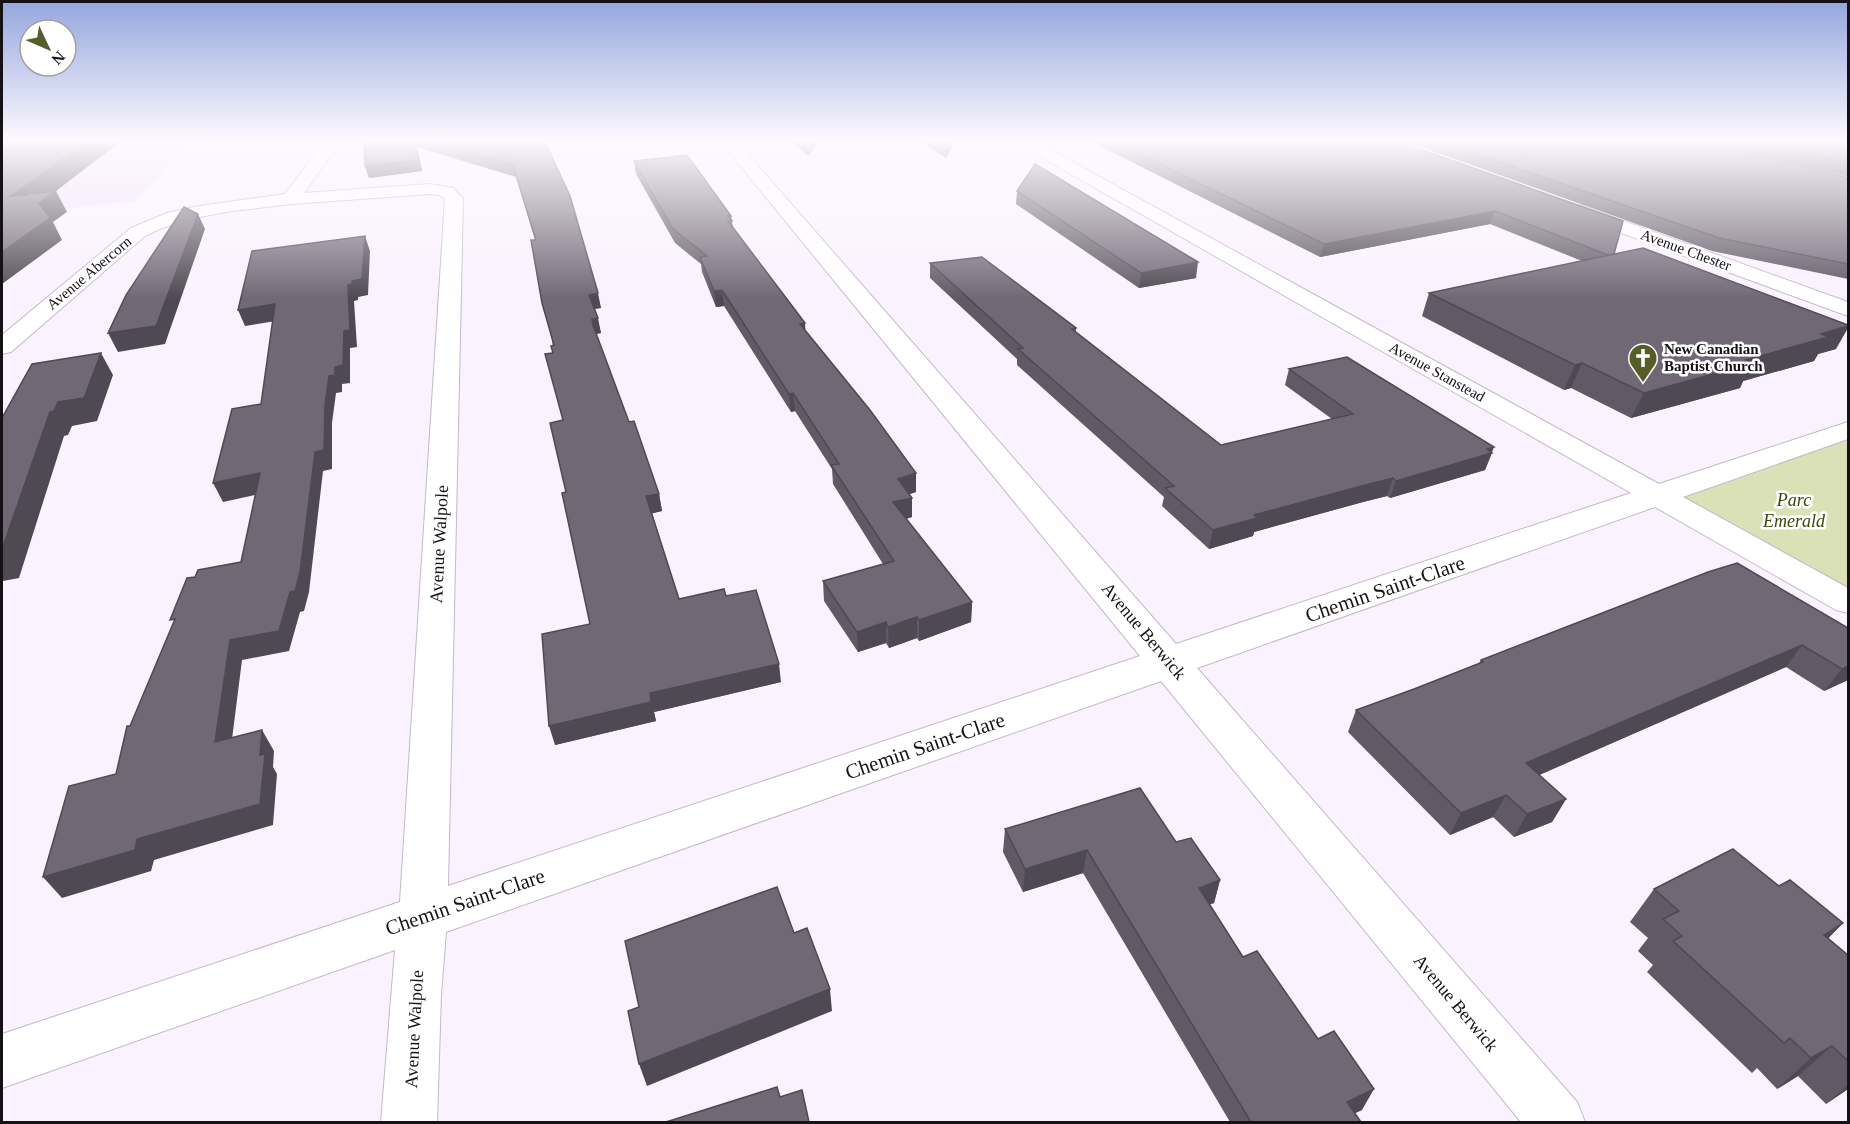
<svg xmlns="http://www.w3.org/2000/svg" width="1850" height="1124" viewBox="0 0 1850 1124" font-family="'Times New Roman',serif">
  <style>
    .built { fill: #f2e3fa }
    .green { fill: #dbe1b6 }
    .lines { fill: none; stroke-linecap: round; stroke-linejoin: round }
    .street-casing { stroke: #c3b9c9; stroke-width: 2 }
    .street { fill: #fff; fill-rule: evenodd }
    .wall { fill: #615965 }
    .shaded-wall { fill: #4f4953 }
    .building { fill: #716876; stroke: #4f4953; stroke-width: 1.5 }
    .labels { text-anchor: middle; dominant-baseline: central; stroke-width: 5; stroke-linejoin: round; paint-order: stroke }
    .far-street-label { font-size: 15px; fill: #151116; stroke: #fff }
    .far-poi-label { font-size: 15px; font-weight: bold; fill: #151116; stroke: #fff; text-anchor: start }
    .park-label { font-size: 18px; font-style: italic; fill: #40450e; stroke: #fff }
    .street-label { font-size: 18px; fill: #151116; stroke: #fff }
    .near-street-label { font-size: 21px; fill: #151116; stroke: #fff }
  </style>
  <rect width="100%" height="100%" fill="#faf2ff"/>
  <path class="built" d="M2,142h191l-59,59 -132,14z"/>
  <path class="green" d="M1848,438v164l-191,-107z"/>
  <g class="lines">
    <g class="street-casing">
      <g id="street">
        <path d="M324,142h16l-36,51 126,-9 23,4 10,11 -15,687 692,-230 -419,-514h16l439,502 455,-151 -611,-348 -3,-3h19l623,342 189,-62v17l-165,58 165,91v25l-12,-3 -181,-103 -458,161 380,434 8,20h-64l-360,-441 -715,251 -5,63 -4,127h-56l14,-172 -393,138v-54l398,-132 45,-703 -6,-4 -9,-1 -139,10 -59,7 -38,7 -32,10 -17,8 -134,116 -9,2v-19l129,-107 36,-15 26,-6 92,-13z"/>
        <path d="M1579,205l269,97v14l-276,-101 -2,-4 2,-4z"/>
      </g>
    </g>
    <use href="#street" class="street"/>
  </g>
  <g class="wall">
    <path d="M364,142h181l56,166 -7,1 7,24 -5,1 33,88 30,72 3,17 -10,2 27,86 47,-3 55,86 -127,30 2,9 -101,24 35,-121 -24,-132 -3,-71 -10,-68v-7l-18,-106 -19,-63 -99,-30 5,24 -53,7 -4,-12z"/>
    <path d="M792,142h27l-11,14z"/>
    <path d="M922,142h33l-9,16z"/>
    <path d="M1092,142h308l214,112 222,95 -18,5 -4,7 -71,20 -3,7 -109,30 -60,-30 -7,2 -142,-74 7,-23 153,-32 -92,-37 -170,33z"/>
    <path d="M1407,142h309l132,36v101l-136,-28z"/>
    <path d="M1718,142h130v35z"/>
    <path d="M634,161l97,55 2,12 183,264 -7,2 3,4v19l-6,2 66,83 -1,20 -52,19 -2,-3 -28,10 -3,-5 -28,9 -34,-51 -1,-20 60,-17 -50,-80 -1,-15 -37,-58 -4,1 -67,-106 -8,1 -14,-35 -1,-8 -26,-21 -39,-69z"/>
    <path d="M1017,191l179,87 -57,10 -123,-84z"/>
    <path d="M930,263l146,65v4l145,113 111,-26 -47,-34 4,-16 203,84 -7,17 -95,28 -3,-2 -24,6 -109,30 -1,4 -44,13 -47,-43 2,-9 -147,-132v-6l-87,-81z"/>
    <path d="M1848,628v52l-24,11 -38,-24 -247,108 27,24 -14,23 -38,15 -21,-20 -43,18 -102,-103 8,-22 58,-21 65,-26 2,-3z"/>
    <path d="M1005,829l171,13 44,38 -6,23 -4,1 33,53 119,153 -7,3 6,9h-131l-147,-249 -60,19 -20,-40z"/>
    <path d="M1779,886l64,37 -15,15 20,17v134l-22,15 -28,-28 -21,13 -20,-21 -5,5 -105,-101 6,-7 -15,-14 10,-13 -18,-16 24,-33z"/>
  </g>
  <g class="shaded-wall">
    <path d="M86,142h34l-64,49 11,21 -14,10 9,18 -60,44v-32l9,-56z"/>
    <path d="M415,142l7,29 -53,7 -4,-12z"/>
    <path d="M810,142h9l-11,14 -1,-11z"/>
    <path d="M952,142h3l-9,16v-7z"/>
    <path d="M1495,211l-5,13 -170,33 4,-13z"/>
    <path d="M198,214l7,15 -40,115 -47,8 -10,-19z"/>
    <path d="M365,236l5,15 -2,44 -10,2v3l-4,1 3,46 -7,1v35l-8,1v8l-6,1 -4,30v46l-9,2 -14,121 -5,19 -4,1 -11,39 -47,9 -13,103 -14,-21 15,-102 85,-188 10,-47 4,-29 6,-9 9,-36 4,-46 4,-4z"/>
    <path d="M1198,262l-2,16 -57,10 2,-15z"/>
    <path d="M722,290l2,16 -8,1 -2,-16z"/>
    <path d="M598,293l3,15 -9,1 -3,-14z"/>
    <path d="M275,304l7,16 -37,6 -7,-16z"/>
    <path d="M598,318l3,15 -6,1 -3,-15z"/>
    <path d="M805,323l1,17 -6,-16z"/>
    <path d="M1848,326v2l-12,21 -18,5 -4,7 -71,20 -3,7 -109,30 13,-25 102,-33 75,-26z"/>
    <path d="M101,353l12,22 -16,46 -25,5 -4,9 -4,1 -45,142 -16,3 -1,4v-36l48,-137z"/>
    <path d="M1582,363l-11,25 -7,2 11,-25z"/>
    <path d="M793,393l2,18 -4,1 -2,-18z"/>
    <path d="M1494,447l-9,23 -95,28 6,-17z"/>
    <path d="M260,473l9,19 -46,10 -10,-19z"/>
    <path d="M916,473v19l-18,6v-19z"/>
    <path d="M1393,478l-6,18 -24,6 -109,30 -1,4 -44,13 4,-19 41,-15 115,-31z"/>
    <path d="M659,494l3,17 -12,3 -4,-18z"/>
    <path d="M912,498v19l-18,5 -1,-20z"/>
    <path d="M972,602l-1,20 -52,19v-21z"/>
    <path d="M917,617v21l-28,10 -1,-21z"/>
    <path d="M886,622v21l-28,9 -1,-20z"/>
    <path d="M1802,645l-16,22 -272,119 12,-23z"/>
    <path d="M779,664l2,18 -127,30 2,9 -101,24 -6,-19 101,-33z"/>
    <path d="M1848,666v14l-24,11 18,-22z"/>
    <path d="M262,730l12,21 -1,16 4,7 -4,51 -119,35 -3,11 -89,27 -19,-21 94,-38 123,-84z"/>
    <path d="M1506,795l-13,22 -43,18 11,-22z"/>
    <path d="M1566,799l-14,23 -38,15 13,-23z"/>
    <path d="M1087,850l-4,23 -60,19 2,-23z"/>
    <path d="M1220,880l-6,23 -21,7 6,-22z"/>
    <path d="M1843,923l-31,32 12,-20z"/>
    <path d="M830,989l2,22 -185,75 -8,-22z"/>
    <path d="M1832,1046l-34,30 -21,13 34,-31z"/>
    <path d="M1848,1085v4l-22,15z"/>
    <path d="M1374,1089l-12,21 -27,12 12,-20z"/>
  </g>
  <g class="building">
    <path d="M2,142h84l-75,54 16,-1 4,-3 2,2 23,-3 -17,12 11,15 -48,34z"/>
    <path d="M364,142h51l4,18 -54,6z"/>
    <path d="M434,142h111l25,54 28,97 -9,2 9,23 -6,1 1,6 36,97 5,-1 25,73 -13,2 33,103 45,-10 2,7 30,-6 23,74 -129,29 1,9 -102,24 -7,-92 48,-10 -28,-131 4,-1 -16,-69 13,-3 -18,-66 8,-1 -2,-7 3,-1 -12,-42 -11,-63h5l-23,-75z"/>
    <path d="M932,142h20l-6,9z"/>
    <path d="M1115,142h285l223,79 -9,33 -6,1 -113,-44 -171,33z"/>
    <path d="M1441,142h275l132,36v86l-129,-26z"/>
    <path d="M1765,142h83v21z"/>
    <path d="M687,155l44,61h-3l4,5h-4l77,102 -5,1 70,86 46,63 -18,6 14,19 -19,4 79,100 -53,18 -2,-3 -29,10 -2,-5 -29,10 -34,-51 71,-20 -63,-96 8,-1 -46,-71 -4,1 -67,-104 -8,1 -14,-34 7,-1 -34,-27 -39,-68z"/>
    <path d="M1035,164l163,98 -57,11 -124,-82z"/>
    <path d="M184,207l14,7 -42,112 -48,7 18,-38z"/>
    <path d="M365,236l-3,43 -10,2v3l-4,1 2,45 -6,1 -1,34 -8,2v8l-6,1 -4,29 -1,45 -9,2 -15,120 -5,19 -5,1 -11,39 -49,9 -15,102 47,-12 -2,25 5,-1 -5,50 -123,35 -2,11 -92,27 26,-91 47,-12 11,-48h3l45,-107 -5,1 17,-42 8,-1 3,-7 43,-8 19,-89 -47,10 19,-74 29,-5 14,-100 -37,6 14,-59z"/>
    <path d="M1643,248l205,77v1l-27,8 7,3 -82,23 7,3 -109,30 -62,-30 -7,2 -146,-72z"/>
    <path d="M982,257l94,71 -4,1 149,116 132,-31 -64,-45 58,-12 147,90 -7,2 5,4 -96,28 -3,-3 -24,6 -115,31 3,3 -44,12 -48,-42 9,-2 -156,-137 5,-1 -93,-85z"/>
    <path d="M101,353l-17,45 -26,4 -4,9 -4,1 -48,137v-131l30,-54z"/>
    <path d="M1737,563l111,65v38l-6,3 -40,-24 -276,118 40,36 -39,15 -21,-19 -45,18 -105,-103 58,-21 69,-27 -2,-2 227,-88z"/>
    <path d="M1140,788l36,54 15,-4 29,42 -21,8 44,69 14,-6 61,88 16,-8 40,58 -27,13 14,20h-110l-164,-272 -62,19 -20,-40z"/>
    <path d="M1733,849l46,37 11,-6 53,43 -19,12 24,20v106l-16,-15 -21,12 -21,-20 -6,5 -111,-102 9,-5 -19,-17 16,-8 -25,-22z"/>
    <path d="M777,887l17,46 13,-5 23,61 -191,75 -11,-53 11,-4 -14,-66z"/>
    <path d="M777,1087l3,10 22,-7 7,32h-143z"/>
  </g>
  <linearGradient id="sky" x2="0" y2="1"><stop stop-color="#94a6dd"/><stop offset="0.47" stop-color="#fdf9ff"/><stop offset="1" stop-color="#fdf9ff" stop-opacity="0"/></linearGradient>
  <rect width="1850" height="299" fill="url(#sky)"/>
  <defs>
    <g id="church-pin" transform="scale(1.5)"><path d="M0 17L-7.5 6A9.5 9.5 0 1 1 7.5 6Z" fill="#565c2a" stroke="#fff"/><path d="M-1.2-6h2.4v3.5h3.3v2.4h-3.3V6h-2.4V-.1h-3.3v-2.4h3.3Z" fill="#fff"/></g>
  </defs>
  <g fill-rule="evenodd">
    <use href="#church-pin" x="1643" y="358"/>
  </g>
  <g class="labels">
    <g class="far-street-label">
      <text transform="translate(1686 250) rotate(20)">Avenue Chester</text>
      <text transform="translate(89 273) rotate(-40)">Avenue Abercorn</text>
      <text transform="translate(1437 372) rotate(29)">Avenue Stanstead</text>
    </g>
    <g class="far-poi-label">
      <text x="1664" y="349">New Canadian<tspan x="1664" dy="17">Baptist Church</tspan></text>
    </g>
    <g class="park-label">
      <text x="1794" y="500">Parc<tspan x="1794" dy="21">Emerald</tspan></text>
    </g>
    <g class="street-label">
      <text transform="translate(439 544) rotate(-87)">Avenue Walpole</text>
      <text transform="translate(1144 631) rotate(50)">Avenue Berwick</text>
      <text transform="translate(1456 1003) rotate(50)">Avenue Berwick</text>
      <text transform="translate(414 1029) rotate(-87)">Avenue Walpole</text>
    </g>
    <g class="near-street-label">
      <text transform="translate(1385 589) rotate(-19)">Chemin Saint-Clare</text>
      <text transform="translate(925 746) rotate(-19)">Chemin Saint-Clare</text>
      <text transform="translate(465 902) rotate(-19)">Chemin Saint-Clare</text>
    </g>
  </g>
  <rect width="1850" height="1124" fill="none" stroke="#151116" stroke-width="6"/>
  <g transform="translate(48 48) rotate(134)"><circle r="28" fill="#ffffff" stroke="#a1a0a2" stroke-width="1.5"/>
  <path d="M0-4.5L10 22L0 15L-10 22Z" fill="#565c2a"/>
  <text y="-9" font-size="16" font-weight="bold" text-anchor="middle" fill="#151116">N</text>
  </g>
</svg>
